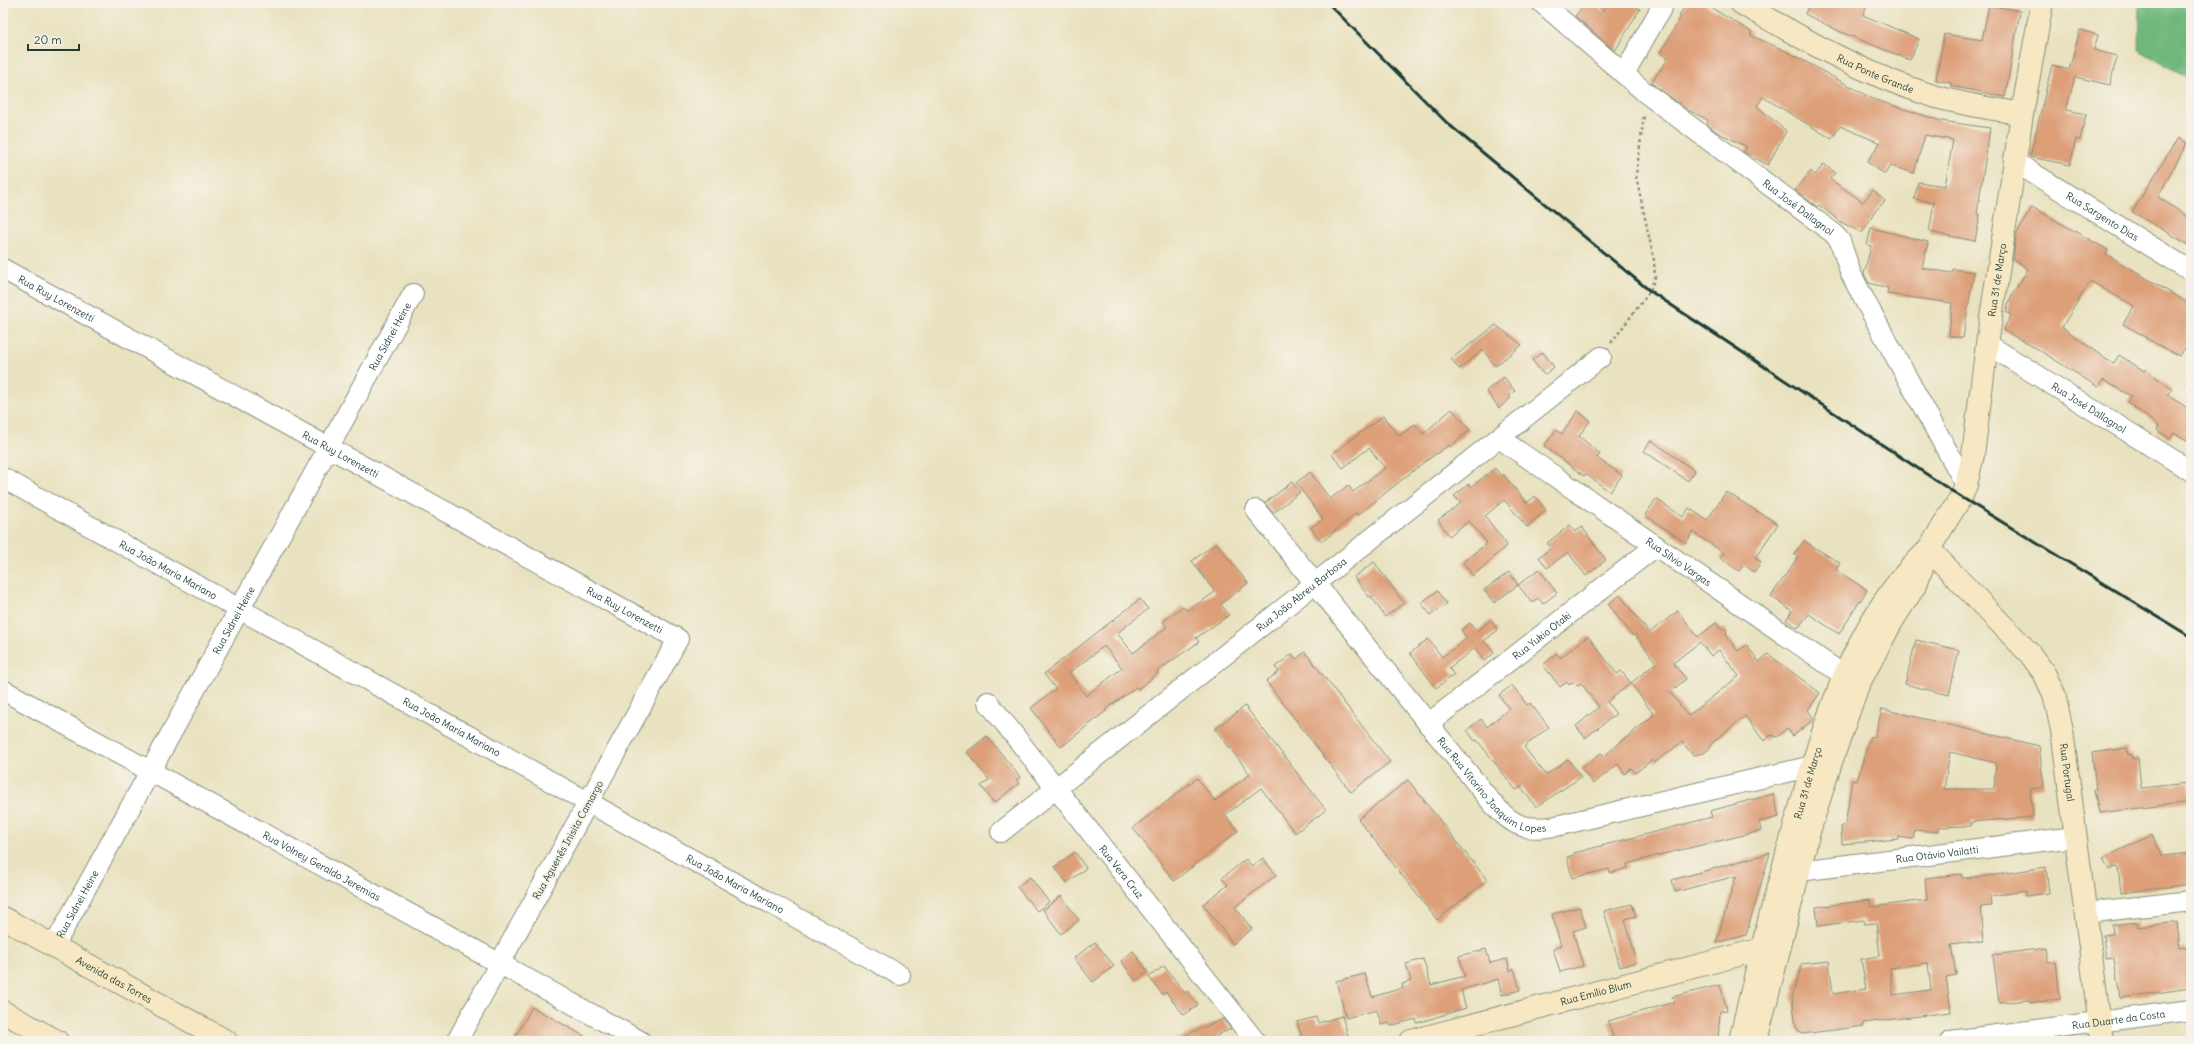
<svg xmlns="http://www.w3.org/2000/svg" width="2194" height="1044" viewBox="0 0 2194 1044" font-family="Delius,sans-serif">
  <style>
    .forest { fill: #70b77c; stroke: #487a58 }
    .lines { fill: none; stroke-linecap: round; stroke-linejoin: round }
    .stream { stroke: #72aae1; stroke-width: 5 }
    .building { fill: #dd9f78; fill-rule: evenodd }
    .street-casing { stroke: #84907a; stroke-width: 22 }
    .secondary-casing { stroke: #84907a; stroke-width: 24 }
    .path { stroke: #84907a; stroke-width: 2.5; stroke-dasharray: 3 3; stroke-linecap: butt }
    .street { stroke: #fff; stroke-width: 20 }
    .secondary { stroke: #f7e8c3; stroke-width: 22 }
    .rail { stroke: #1f3d34; stroke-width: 3 }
    .labels { text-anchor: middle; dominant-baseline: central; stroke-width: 4; stroke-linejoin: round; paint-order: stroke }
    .street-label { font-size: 10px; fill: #1f3d34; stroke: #f7f3e8 }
  </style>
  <rect width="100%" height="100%" fill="#f7f3e8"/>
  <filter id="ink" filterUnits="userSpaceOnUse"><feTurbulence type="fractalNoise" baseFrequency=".025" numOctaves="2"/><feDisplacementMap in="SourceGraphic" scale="8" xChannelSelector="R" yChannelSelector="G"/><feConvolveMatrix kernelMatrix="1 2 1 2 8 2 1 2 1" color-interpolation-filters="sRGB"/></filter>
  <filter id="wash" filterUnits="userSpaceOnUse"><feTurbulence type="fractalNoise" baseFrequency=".012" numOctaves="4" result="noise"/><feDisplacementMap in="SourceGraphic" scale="16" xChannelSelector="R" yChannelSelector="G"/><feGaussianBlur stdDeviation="0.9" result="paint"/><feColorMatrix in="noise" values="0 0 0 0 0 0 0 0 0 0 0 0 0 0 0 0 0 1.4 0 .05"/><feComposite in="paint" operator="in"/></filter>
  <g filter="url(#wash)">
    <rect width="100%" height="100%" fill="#e9e2c0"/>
    <path class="forest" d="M2140,3h51v76l-52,-29z"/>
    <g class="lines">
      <path class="stream" d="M2187,389l4,-7"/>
    </g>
    <g id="blocks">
      <g class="building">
        <path d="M1586,3h7l10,8 5,-8h22l10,6 -25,42 -40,-35z"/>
        <path d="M1687,3h16l49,29 -2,3 36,16 87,48 68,22 49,7 -13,86 3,1 -5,26 -46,-9 5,-30 -20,-3 4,-17 27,4 8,-46 -28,-5 -11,38 -24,-7 -5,8 -18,-12 13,-19 -40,-17 -8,13 -69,-42 -6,9 29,25 -18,34 -24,-13 3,-5 -30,-15 -10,-8 1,-4 -20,-10 -34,-25 -3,-2 17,-24 -8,-6 21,-36 -2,-1z"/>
        <path d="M1810,3h58l-5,12 56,24 -9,21 -69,-28 -36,-18z"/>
        <path d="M1989,5l31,6 -15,86 -54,-11v-3l-15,-3 8,-46 38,6z"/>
        <path d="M2080,30l18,5 -4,15 23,6 -7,29 -35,-8 -9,33 20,4 -6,26 -4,-1 -6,26 -40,-8 22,-92 17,5z"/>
        <path d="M2178,138l9,5 -29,54 33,22v27l-59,-34z"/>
        <path d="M1824,164l11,9 -5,6 33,23 10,-12 12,11 -9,9 -14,23 -21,-11 -22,-17 -2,2 -22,-17 16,-19 4,4z"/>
        <path d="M2032,207l76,43 -2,4 85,51v32l-11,19 -35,-18 1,-1 -23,-13 11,-18 -44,-25 -28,46 45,33 7,3 5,-8 25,16 1,-2 27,20 -5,6 24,15v32l-17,-9 -4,6 -13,-9 2,-4 -32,-24 4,-6 -28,-16 -5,7 -54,-34 -41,-23 8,-15 -5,-3 5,-15 17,-28 -15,-10 3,-24z"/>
        <path d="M1871,228l57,14 -6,26 30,5 1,-4 21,3 -11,66 -14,-2 3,-33 -65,-9 1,-6 -19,-5 -5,-9 7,-28 -4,-1z"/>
        <path d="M1496,325l26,20 -27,21 -12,-16 -24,19 -8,-10z"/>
        <path d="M1543,352l11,15 -10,8 -12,-15z"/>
        <path d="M1504,377l11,14 -6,5 2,2 -12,10 -13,-17z"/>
        <path d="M1452,409l18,21 -20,17 -1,-2 -26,18 -65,52 -2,-2 -34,29 -11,-14 12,-9 -27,-36 14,-11 20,27 18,-14 5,7 32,-24 -16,-20 -26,20 -11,-14 51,-38 16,20 16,-12 8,10z"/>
        <path d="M1578,411l12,10 -11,15 21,18 -3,4 25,17 -12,17 -24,-18 -2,2 -40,-30 12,-16 6,4z"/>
        <path d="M1651,440l44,31 -7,10 -44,-30z"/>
        <path d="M1495,468l6,8 2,-2 24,29 8,-7 11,14 -19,17 -23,-27 -19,16 22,29 -34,31 -10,-14 24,-19 -18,-22 -20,15 -11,-16 23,-17 -7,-7 15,-12 2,3z"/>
        <path d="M1292,482l8,10 -27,21 -8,-10z"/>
        <path d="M1726,492l52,32 -23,34 6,4 -7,10 -10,-7 -5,6 -19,-13 4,-5 -31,-21 -7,11 -41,-28 11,-16 27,18 6,-9 18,12z"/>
        <path d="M1570,525l5,7 7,-5 24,33 -20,16 -18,-24 -21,16 -8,-11 12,-9 -4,-5z"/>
        <path d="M1804,541l36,22 -4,7 31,20 -28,44 -30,-20 -11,14 -12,-8 6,-9 -21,-15 27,-39 -4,-3z"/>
        <path d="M1216,543l32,40 -27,21 8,11 -33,23 3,4 -42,29 1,2 -20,16 -2,-2 -31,23 1,1 -45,36 -30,-39 25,-19 -12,-15 96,-75 8,10 -31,24 16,20 34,-26 -4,-5 20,-16 4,5 28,-19 -23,-31zM1104,646l18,22 -36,28 -17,-23z"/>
        <path d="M1374,562l30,41 -19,14 -14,-21 -2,1 -15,-20z"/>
        <path d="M1539,569l18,24 -14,11 -5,-6 -6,5 -14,-18 -24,18 -10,-13 25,-18 9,13z"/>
        <path d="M1437,591l10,13 -16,11 -10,-12z"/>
        <path d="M1620,595l29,38 29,-22 20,26 18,-14 5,6h6l-1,6 12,16 9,-6 12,17 9,-8 52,39 -12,17 6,9 -21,17 -6,-8 -10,9 -6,-2 -7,6 -19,-25 -33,27 -2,5 -6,5 -11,2 -11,-13 -28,21 -2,-3 -17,13 -4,-5 -6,6 -7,-10 -25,20 -12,-16 20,-15 3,3 50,-41 -23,-32 25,-20 -21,-29 -2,2 -25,-32zM1700,642l11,14 8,-6 20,26 -51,40 -18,-24 16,-13 -13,-16z"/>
        <path d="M1491,620l7,10 -14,11 10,12 -10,8 -9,-13 -26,20 5,7 -18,13 -26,-35 18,-14 14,18 25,-19 -6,-8 9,-7 7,8z"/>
        <path d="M1588,636l29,38 4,-3 10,12 -24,19 9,12 -31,24 -9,-12 23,-19 -18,-24 -4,3 -4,-4 -4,3 -2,-3 -7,5 -17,-22 14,-12 3,5z"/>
        <path d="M1916,640l43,10 -10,45 -44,-11z"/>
        <path d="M1305,652l85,110 -39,30 -85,-111 13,-9 -4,-5 17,-13 4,5z"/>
        <path d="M1512,685l15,20 3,-2 19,24 -25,20 22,28 22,-16 13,18 -45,30 -15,-20 -5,3 -39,-50 -2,1 -8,-11 14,-11 6,8 22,-18 -10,-14z"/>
        <path d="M1245,706l81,104 -31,23 -34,-45 -36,27 13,16 -64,50 -41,-53 64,-50 18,23 35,-27 -35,-45z"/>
        <path d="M1882,709l157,37 5,41 -14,2 3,28 -62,5v4l-33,1v5l-23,-2 -2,9 -15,-2v2l-56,5 -1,-18h4l7,-46 5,1 13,-45 5,1zM1950,752l46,11 -2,26h-50z"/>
        <path d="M987,736l33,41 -4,3 3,3 -25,20 -13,-17 8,-6 -22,-28z"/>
        <path d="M2127,748l1,7h4l1,4 5,-1 3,30 47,-5 3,19 -92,11 -5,-24h2l-4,-36z"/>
        <path d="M1408,780l79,100 -50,40 -79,-101z"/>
        <path d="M1773,794l6,23 -20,5 2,9 -106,25 -28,8 1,4 -18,5 -1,-4 -37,9 -5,-21 7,-2v-2l138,-36 -2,-6z"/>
        <path d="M2152,835l11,21 28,-3v31l-70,9 -3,-27 -9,4 -6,-12z"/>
        <path d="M1075,852l11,16 -19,15 -12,-16z"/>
        <path d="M1770,853l-24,82 -30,8 20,-67 -61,16 -3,-12z"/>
        <path d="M1263,858l13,17 -41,32 17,22 -19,15 -30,-40 25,-19 -6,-7 24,-19 6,7z"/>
        <path d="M2046,867l3,26 -23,3v-5l-36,5 1,10 -10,1 3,34 -33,4 5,30 -10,2 5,35 -88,11 1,3 -62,8 -4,-4 -2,-5 -4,-27 10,-34 27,-3 4,33 33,-5 -5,-30 19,-3 -4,-33 -11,1 -1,-4 -46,6 -2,-19 54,-7 1,7 56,-7 -2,-22 37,-4v4l26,-2zM1928,963l3,27 -38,5 -3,-27z"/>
        <path d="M1030,877l19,25 -12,9 -20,-24z"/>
        <path d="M1061,896l18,24 -18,14 -18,-24z"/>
        <path d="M1632,904l4,12 -11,3 12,43 -17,5 -16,-56z"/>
        <path d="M1580,907l6,20 -13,4 10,35 -23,6 -7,-23 8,-3 -9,-32z"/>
        <path d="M2137,922l1,5 39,-5 3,26 6,-1 5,41 -71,10 -6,-40 -8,1 -3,-24 10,-1 -1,-9z"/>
        <path d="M1095,942l19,24 -21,16 -19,-24z"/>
        <path d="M2046,948l2,14 8,-1 4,38 -30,4 -1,-3 -30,3 -6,-48z"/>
        <path d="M1486,949l4,14 17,-4 3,12 4,-2 6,21 -18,5 -4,-16 -37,11 5,18 -49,15 -1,-4 -26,7v-3l-9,2 -4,-15 -31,8 -10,-37 29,-7 7,23 31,-9 -1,-4 9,-3 -5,-17 17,-5 8,26 34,-9 -6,-20z"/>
        <path d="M1133,951l15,21 -12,9 -15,-20z"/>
        <path d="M1164,966l21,27 2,-2 11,14 -14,10 -18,-23 -3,3 -14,-18z"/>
        <path d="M1720,985l7,25 -7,1 -2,30h-104l-6,-20 66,-19 -2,-5z"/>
        <path d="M532,1007l61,34h-80z"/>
        <path d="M1342,1016l6,20 -17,5h-28l-6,-19 19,-5 2,6z"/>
        <path d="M1223,1019l8,10 -14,6 3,6h-48z"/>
      </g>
    </g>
  </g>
  <g filter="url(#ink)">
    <use href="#blocks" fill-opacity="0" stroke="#84907a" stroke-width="1"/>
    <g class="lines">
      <g class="street-casing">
        <g id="street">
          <path id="s1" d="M1542,3l105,91 186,139 7,8 11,33 14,27 101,184"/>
          <path d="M1624,74l40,-71"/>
          <path id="s2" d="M2015,162l176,109"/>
          <path id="s3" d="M3,269l675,370 -221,402"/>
          <path id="s4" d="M1987,344l204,127"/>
          <path id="s5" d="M1499,438l359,247"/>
          <path id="s6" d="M3,478l897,497"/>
          <path id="s7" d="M1256,510l237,294c21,23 32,27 63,22l269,-63"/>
          <path id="s8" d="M3,690l637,351"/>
          <path id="s9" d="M988,702l267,339"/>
          <path id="s10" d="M1428,724l228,-178"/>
          <path id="s11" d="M1001,832l600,-475"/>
          <path id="s12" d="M1799,871l276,-34"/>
          <path d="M2085,913l106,-12"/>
          <path id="s13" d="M54,946l359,-652"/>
          <path id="s14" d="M1950,1041l241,-31"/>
        </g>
      </g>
      <g class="secondary-casing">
        <g id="secondary">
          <path id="s15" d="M1741,3c59,34 120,70 186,91 30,10 63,14 95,20"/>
          <path id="s16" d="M1929,549l101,105 14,19 10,21 8,36 40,311"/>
          <path id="s17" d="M3,918l223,123"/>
          <path d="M3,1012l54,29"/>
          <path id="s18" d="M1411,1041l362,-95"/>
          <path id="s19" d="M1740,1041c16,-70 33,-139 53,-208 26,-94 59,-213 132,-280"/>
          <path id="s20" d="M1756,1041l52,-206 23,-73 27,-77 33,-62 25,-39 13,-35 32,-52 5,-12 7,-30 14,-111 35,-230 20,-111"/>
        </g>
      </g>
      <path class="path" d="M1611,343l39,-52 5,-14 -1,-17 -18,-84 8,-61"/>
      <use href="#street" class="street"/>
      <use href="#secondary" class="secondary"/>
      <path class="rail" d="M1328,3l119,120 203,168 311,206 230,140"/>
    </g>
  </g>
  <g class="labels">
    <g class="street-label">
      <text stroke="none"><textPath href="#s15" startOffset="152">Rua Ponte Grande</textPath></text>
      <text stroke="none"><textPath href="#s1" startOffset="328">Rua José Dallagnol</textPath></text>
      <text stroke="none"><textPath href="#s2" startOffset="103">Rua Sargento Dias</textPath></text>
      <text stroke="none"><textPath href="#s20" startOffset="806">Rua 31 de Março</textPath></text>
      <text stroke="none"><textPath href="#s3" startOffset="61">Rua Ruy Lorenzetti</textPath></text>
      <text stroke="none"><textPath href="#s13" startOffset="696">Rua Sidnei Heine</textPath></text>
      <text stroke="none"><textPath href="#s4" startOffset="120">Rua José Dallagnol</textPath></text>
      <text stroke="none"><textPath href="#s3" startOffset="385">Rua Ruy Lorenzetti</textPath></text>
      <text stroke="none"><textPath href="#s5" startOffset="218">Rua Sílvio Vargas</textPath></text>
      <text stroke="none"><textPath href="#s6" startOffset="189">Rua João Maria Mariano</textPath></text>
      <text stroke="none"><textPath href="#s11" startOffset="383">Rua João Abreu Barbosa</textPath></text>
      <text stroke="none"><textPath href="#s3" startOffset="709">Rua Ruy Lorenzetti</textPath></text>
      <text stroke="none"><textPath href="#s13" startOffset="372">Rua Sidnei Heine</textPath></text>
      <text stroke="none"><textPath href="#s10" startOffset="144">Rua Yukio Otaki</textPath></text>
      <text stroke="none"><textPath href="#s6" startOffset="513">Rua João Maria Mariano</textPath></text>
      <text stroke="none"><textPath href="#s16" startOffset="272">Rua Portugal</textPath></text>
      <text stroke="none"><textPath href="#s7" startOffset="366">Rua Rua Vitorino Joaquim Lopes</textPath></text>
      <text stroke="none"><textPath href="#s19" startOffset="267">Rua 31 de Março</textPath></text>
      <text transform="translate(568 840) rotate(-61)">Rua Aguenês Inisita Camargo</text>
      <text stroke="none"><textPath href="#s12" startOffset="139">Rua Otávio Vailatti</textPath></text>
      <text stroke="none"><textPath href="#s8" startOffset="364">Rua Volney Geraldo Jeremias</textPath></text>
      <text stroke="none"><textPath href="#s9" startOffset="216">Rua Vera Cruz</textPath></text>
      <text stroke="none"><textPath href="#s6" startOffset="837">Rua João Maria Mariano</textPath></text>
      <text stroke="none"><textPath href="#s13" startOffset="48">Rua Sidnei Heine</textPath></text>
      <text stroke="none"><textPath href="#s17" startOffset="127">Avenida das Torres</textPath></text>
      <text stroke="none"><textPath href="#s18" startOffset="191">Rua Emílio Blum</textPath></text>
      <text stroke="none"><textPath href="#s14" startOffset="170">Rua Duarte da Costa</textPath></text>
    </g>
  </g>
  <rect width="2194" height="1044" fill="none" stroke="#f7f3e8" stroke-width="16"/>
  <path d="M28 44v6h51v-6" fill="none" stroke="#1f3d34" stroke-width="2"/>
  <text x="34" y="44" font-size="12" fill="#1f3d34" stroke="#f7f3e8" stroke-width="3" paint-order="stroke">20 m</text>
</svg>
